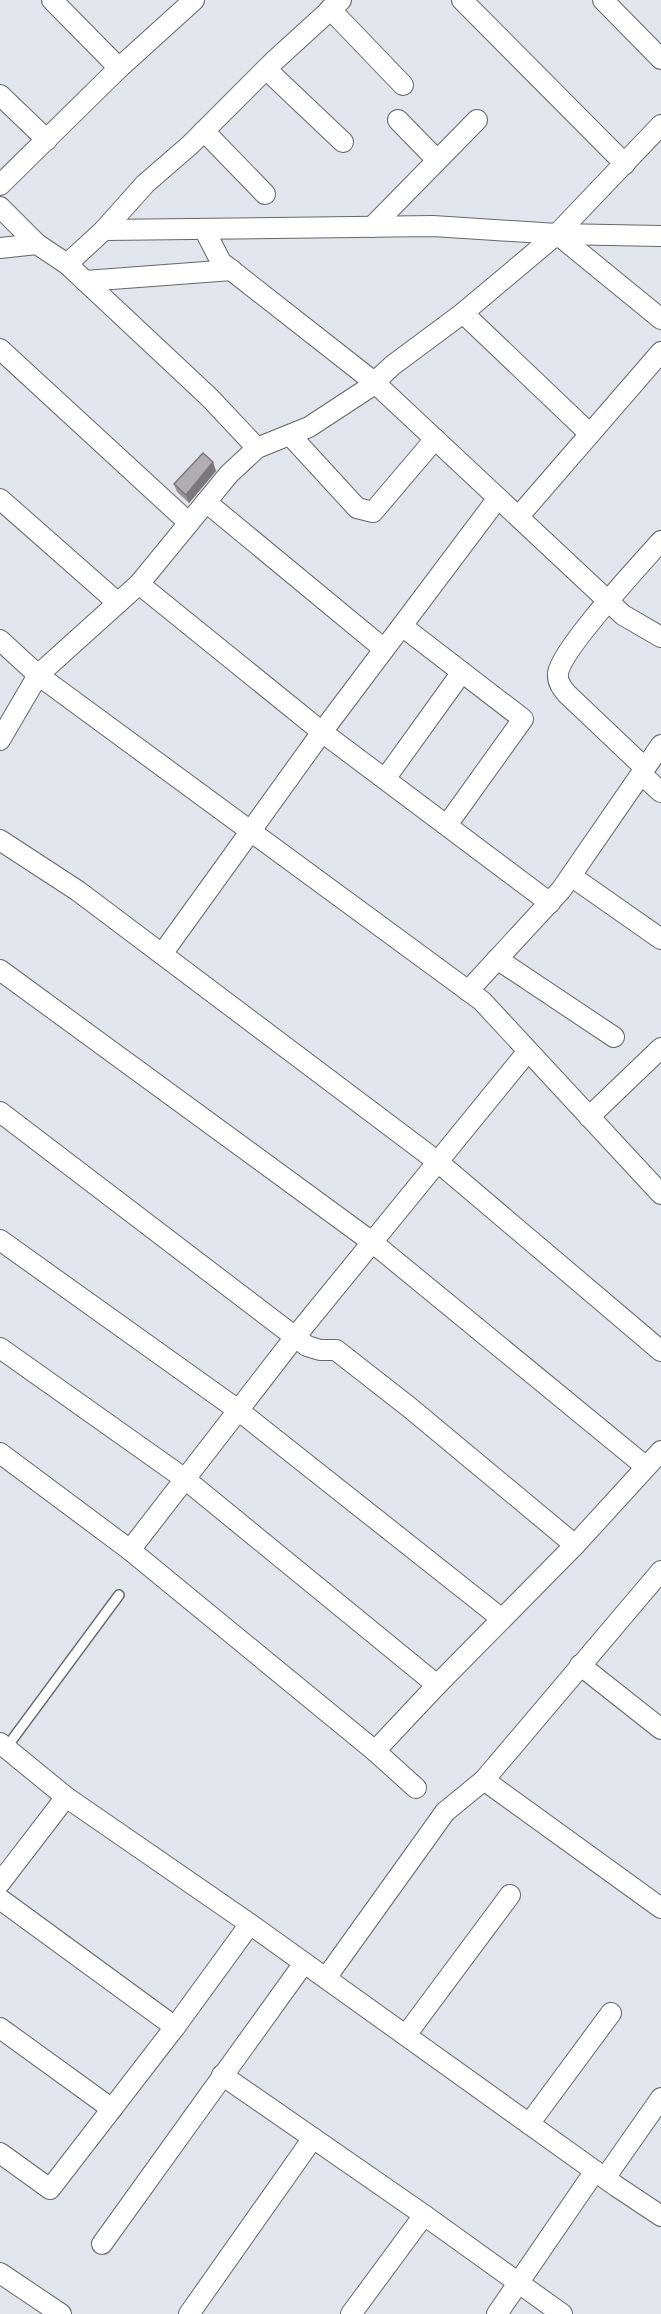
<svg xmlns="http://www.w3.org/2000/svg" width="661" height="2314" viewBox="0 0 661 2314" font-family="'Archivo Narrow',sans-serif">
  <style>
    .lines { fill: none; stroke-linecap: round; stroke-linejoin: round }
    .service-casing { stroke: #65676d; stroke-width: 12 }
    .minor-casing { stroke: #65676d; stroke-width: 22 }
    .service { stroke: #fff; stroke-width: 9 }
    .minor { stroke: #fff; stroke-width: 20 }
    .wall { fill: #979498 }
    .shaded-wall { fill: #7b787c }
    .building { fill: #b0acb1; stroke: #7b787c; stroke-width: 1.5 }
  </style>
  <rect width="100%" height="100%" fill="#e3e5ec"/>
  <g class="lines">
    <g class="service-casing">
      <path id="service" d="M6,1748l113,-153"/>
    </g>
    <g class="minor-casing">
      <g id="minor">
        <path d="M52,0l67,68"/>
        <path d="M462,0l163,164"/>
        <path d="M603,0l58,59"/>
        <path d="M330,9l73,76"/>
        <path d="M266,69l77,73"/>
        <path d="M0,95l47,45"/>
        <path d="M398,120l39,40"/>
        <path d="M204,131l61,63"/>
        <path d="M0,185l119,-117 75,-68"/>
        <path d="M0,207l37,37 30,20 143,134 47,50"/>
        <path d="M372,227l105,-107"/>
        <path d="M204,229l17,33 153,120 249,233 38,22"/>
        <path d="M104,230l41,-46 45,-39 83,-83 68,-62"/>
        <path d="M557,234l104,85"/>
        <path d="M0,248l37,-4"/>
        <path d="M67,264l37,-34 329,-4 124,8 104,2"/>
        <path d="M85,281l147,-11"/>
        <path d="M463,313l127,121"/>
        <path d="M0,349l189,174"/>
        <path d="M290,435l67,73 16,4 62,-73"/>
        <path d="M0,499l118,104"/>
        <path d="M206,502l178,147"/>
        <path d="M519,516l142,-164"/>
        <path d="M139,584l183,148 228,171"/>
        <path d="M402,626l121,93 -76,106"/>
        <path d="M0,640l38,35 444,326 179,193"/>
        <path d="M0,740l38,-65 101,-91 90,-110 28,-26 52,-21 58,-38 26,-24 70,-52 94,-79 104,-109"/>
        <path d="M645,768l-78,-74c-5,-6 -10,-12 -9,-21 4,-25 83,-109 103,-132"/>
        <path d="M641,774l20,18"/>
        <path d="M385,779l77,-107"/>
        <path d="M0,840l78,51 360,271 223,189"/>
        <path d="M571,876l90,63"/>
        <path d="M162,954l160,-222 176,-234"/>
        <path d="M497,959l117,78"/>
        <path d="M0,970l372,272 273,224"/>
        <path d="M468,991l93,-101 100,-145"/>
        <path d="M0,1112l307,234 13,4h16l73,57 166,138"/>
        <path d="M589,1117l72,-69"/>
        <path d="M0,1240l238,170 264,209"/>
        <path d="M0,1348l185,131 252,206"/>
        <path d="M0,1453l130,97 245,201 41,37"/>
        <path d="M130,1550l165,-213 233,-286"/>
        <path d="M580,1665l81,64"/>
        <path d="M0,1743l66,54 184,127 366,262 45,30"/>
        <path d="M375,1751l62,-66 138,-140 86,-94"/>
        <path d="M484,1780l177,128"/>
        <path d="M0,1883l66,-86"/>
        <path d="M0,1899l175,128"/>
        <path d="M326,1978l119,-166 39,-32 177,-209"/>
        <path d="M0,2028l112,81"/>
        <path d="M406,2035l104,-140"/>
        <path d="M222,2075l202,140 138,99"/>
        <path d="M529,2124l82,-111"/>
        <path d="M0,2153l50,36 125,-162 75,-103"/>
        <path d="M605,2178l56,-80"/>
        <path d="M102,2244l202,-281"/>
        <path d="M0,2273l61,41"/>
        <path d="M189,2314l124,-176"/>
        <path d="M351,2314l73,-99"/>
        <path d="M497,2314l98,-143"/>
      </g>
    </g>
    <use href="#service" class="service"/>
    <use href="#minor" class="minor"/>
  </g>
  <path class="wall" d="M216,471l-27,32 -12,-11 -3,-8z"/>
  <path class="shaded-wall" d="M213,462l3,9 -27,32 -3,-8z"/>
  <path class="building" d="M203,453l10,9 -27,33 -12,-11z"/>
</svg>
